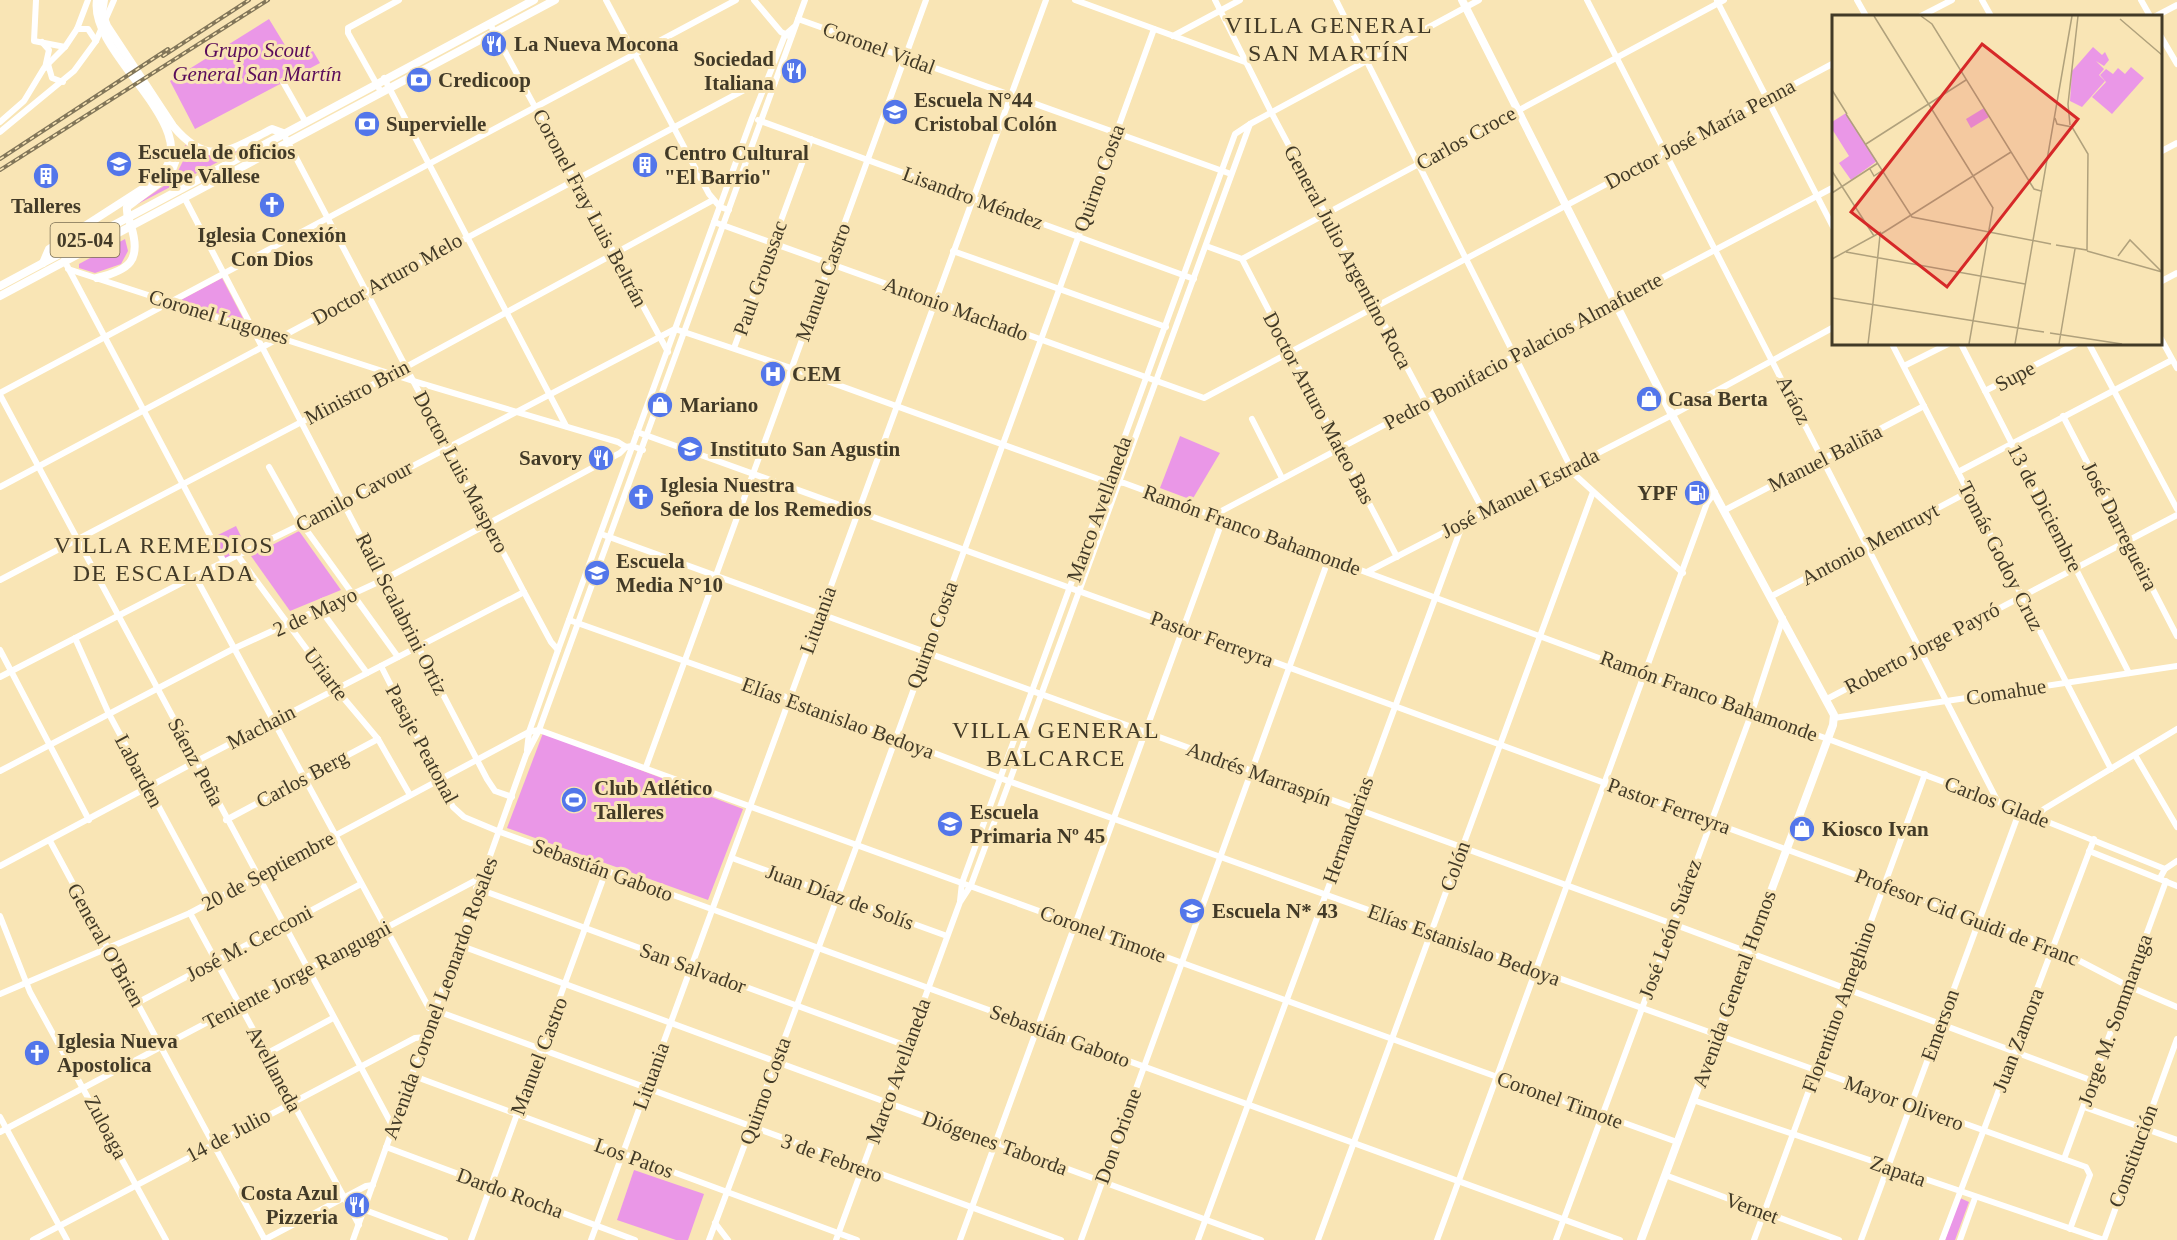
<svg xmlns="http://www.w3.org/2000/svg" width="2177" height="1240" viewBox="0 0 2177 1240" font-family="Georgia,serif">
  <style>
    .green { fill: #ea97e7 }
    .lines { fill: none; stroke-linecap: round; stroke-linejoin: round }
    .minor { stroke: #fff; stroke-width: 6 }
    .major { stroke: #fff; stroke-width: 8 }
    .rail-casing { stroke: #827659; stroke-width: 4 }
    .rail { stroke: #f9e5b5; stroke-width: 1.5; stroke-dasharray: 4.5; stroke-linecap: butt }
    .labels { text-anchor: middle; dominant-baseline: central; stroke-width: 6; stroke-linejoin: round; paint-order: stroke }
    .shield { fill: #f9e5b5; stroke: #796d52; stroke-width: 1.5 }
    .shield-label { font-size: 20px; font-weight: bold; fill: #423a27 }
    .poi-label { font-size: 21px; font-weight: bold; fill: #423a27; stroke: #f9e5b5; text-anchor: start }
    .street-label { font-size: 21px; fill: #423a27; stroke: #f9e5b5 }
    .park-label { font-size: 21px; font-style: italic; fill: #5a0c5a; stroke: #f9e5b5 }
    .quarter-label { font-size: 24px; letter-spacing: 1.5px; fill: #423a27; stroke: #f9e5b5 }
    .inset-road { fill: none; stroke: #b0a17c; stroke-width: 1.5 }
    .view { fill: #d62828; fill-opacity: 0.15; stroke: #d62828; stroke-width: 3 }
    .inset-edge { fill: none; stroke: #423a27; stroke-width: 3 }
  </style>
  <rect width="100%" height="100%" fill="#f9e5b5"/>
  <g class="green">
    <path d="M269,19l25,41 19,-9 7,12 -125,66 -25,-48z"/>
    <path d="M254,143l-118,62 38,-26 9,-18 2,-16c36,18 35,10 69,-2z"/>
    <path d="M125,239l3,12 -7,13 -26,9 -16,-5v-4z"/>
    <path d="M222,278l23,44 -66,-21z"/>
    <path d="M1180,436l40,17 -28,47 -32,-12z"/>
    <path d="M236,526l11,23 -22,10 -13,-21z"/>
    <path d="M299,531l42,59 -51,21 -39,-55z"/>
    <path d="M543,733l200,76 -35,91 -201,-72z"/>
    <path d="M634,1170l70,24 -16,46h-12l-59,-20z"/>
    <path d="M1960,1198l9,4 -14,38h-10z"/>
  </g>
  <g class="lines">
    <g class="minor">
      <path d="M36,0l-2,41 31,6"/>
      <path d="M606,0l103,194 11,13 9,3"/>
      <path d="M754,0l27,32 8,4"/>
      <path d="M1075,0l170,62"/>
      <path d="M1215,0l56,112 213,400"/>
      <path d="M1336,0l238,474 109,99"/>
      <path d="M1587,0l411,802"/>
      <path d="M1857,0l9,16"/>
      <path d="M1982,0l9,16"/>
      <path d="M2141,0l9,16"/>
      <path d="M1717,1l117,228"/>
      <path d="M1921,16l31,-16"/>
      <path d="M2156,16l21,-11"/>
      <path d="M798,19l433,155"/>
      <path d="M490,24l178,328"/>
      <path d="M77,29h11l8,12"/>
      <path d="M2160,35l17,29"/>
      <path d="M1173,36l67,-36"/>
      <path d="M42,42l7,8 -4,18"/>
      <path d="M48,64l4,14 11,4"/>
      <path d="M384,78l182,348"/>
      <path d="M283,82l22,39"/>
      <path d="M381,92l-33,-59v-5l51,-28"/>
      <path d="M758,120l436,159"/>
      <path d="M0,122l24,-21 20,-33 21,-21 12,-18 11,-29"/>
      <path d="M0,132l74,-61 22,-30 18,-41"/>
      <path d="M283,133l241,459 27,50 7,8"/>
      <path d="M2160,152l17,-9"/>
      <path d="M184,197l303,582 8,12 17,6"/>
      <path d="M714,222l490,176 630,-335"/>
      <path d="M61,240l4,22 159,300"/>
      <path d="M1206,246l36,13 482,-259"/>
      <path d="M953,251l213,76"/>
      <path d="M1242,259l155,298"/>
      <path d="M68,269l345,112 205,61 8,5 6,-1 11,4"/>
      <path d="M2160,282l17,-9"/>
      <path d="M2160,337l17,31"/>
      <path d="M1892,344l219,425"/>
      <path d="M1961,344l168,329"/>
      <path d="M2089,344l88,165"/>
      <path d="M734,348l77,-209"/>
      <path d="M1904,366l44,-22"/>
      <path d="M1985,391l91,-47"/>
      <path d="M0,393l736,-393"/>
      <path d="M0,395l393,732"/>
      <path d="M2063,416l114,220"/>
      <path d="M1252,419l30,59"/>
      <path d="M637,432l547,197 869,318 75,39 49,21"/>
      <path d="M269,467l28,50 101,140"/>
      <path d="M1958,472l214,-112"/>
      <path d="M0,487l761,-406 14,1"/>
      <path d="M1725,510l199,-104"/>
      <path d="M1214,515l620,-328"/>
      <path d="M601,534l1072,390 420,157"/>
      <path d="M238,556l98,133 42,50 32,56"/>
      <path d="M1367,572l305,-157 162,-88"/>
      <path d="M195,576l234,432 632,232"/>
      <path d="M0,580l393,-206 320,-174"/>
      <path d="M1772,596l196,-104"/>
      <path d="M320,609l47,64"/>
      <path d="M569,620l220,78 211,80 1086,389 4,8 -20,54"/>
      <path d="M75,638l34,76 101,188"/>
      <path d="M0,650l89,170"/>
      <path d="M381,666l72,141 11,10 36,15 1120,408"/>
      <path d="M0,677l195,-101 107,-52 373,-195 116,39 313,113 20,2 521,192 183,64 170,63 167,67"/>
      <path d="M1827,699l350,-184"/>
      <path d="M1834,718l343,-52"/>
      <path d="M527,750l2,-18 29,-82 194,-532 33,-83 9,-8"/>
      <path d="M2135,755l42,72"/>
      <path d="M646,767l280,-767"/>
      <path d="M0,771l233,-122 152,-70 235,-126 6,-6"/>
      <path d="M2036,816l8,-7 133,-80"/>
      <path d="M226,820l152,-81"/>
      <path d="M50,841l215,399"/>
      <path d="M2089,851l88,35"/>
      <path d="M732,858l215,78"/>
      <path d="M0,866l195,-104 329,-170"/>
      <path d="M2160,878l5,-9 12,-8"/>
      <path d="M476,888l431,158"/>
      <path d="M960,901l2,-18 273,-749 15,-10 229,-124"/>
      <path d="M190,913l169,312"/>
      <path d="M0,916l30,76 136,248"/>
      <path d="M459,945l802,295"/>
      <path d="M0,994l190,-81 339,-181 10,-2 1138,412"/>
      <path d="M137,1003l224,-119"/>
      <path d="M266,1054l67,-36"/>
      <path d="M411,1075l446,165"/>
      <path d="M1693,1100l411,140 73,-201"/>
      <path d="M2084,1107l93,33"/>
      <path d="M0,1117l67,123"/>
      <path d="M0,1132l484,-256"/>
      <path d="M386,1147l249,93"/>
      <path d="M2064,1159l102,-278"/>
      <path d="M1665,1175l174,65"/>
      <path d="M365,1210l80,30"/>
      <path d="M715,1223l13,17"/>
      <path d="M33,1240l382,-202 10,-1"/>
      <path d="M264,1240l102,-54 7,-1"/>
      <path d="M353,1240l173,-485 13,-25 266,-730"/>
      <path d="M471,1240l135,-369"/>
      <path d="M591,1240l455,-1240"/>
      <path d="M709,1240l148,-395 297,-816"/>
      <path d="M836,1240l124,-338 11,-17 39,-105 240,-656"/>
      <path d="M960,1240l263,-721"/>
      <path d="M1081,1240l248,-682"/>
      <path d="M1198,1240l265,-717"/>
      <path d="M1318,1240l275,-748"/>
      <path d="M1437,1240l270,-737 8,-11"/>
      <path d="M1556,1240l196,-528 31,-94"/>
      <path d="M1754,1240l171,-466"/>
      <path d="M1861,1240l159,-430"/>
      <path d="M1942,1240l152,-401"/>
      <path d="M1960,1240l15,-42"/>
    </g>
    <g class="major">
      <path d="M104,0l-2,13 5,13 66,100c36,43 57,24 99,3l11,4"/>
      <path d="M1462,0l210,415 162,300 -1,10 -192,515"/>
      <path d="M43,263l6,-14 104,-67c65,-48 -65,-125 -56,-182"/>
      <path d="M97,278c32,-8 45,-17 34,-52 -2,-8 -5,-11 -4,-19l43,-32 7,-18"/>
      <path d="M0,286l534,-286"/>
      <path d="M0,296l555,-296"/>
    </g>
    <g class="rail-casing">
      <g id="rail">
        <path d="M163,56l86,-56"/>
        <path d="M0,159l168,-110"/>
        <path d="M0,170l268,-170"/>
      </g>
    </g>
    <use href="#rail" class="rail"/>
  </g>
  <defs>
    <g id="restaurant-disc" transform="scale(1.35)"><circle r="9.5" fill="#5376ea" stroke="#f9e5b5"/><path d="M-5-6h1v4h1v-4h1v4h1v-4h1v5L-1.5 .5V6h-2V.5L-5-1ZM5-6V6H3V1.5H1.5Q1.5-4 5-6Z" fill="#fff"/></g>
    <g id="bank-disc" transform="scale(1.35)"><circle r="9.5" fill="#5376ea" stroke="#f9e5b5"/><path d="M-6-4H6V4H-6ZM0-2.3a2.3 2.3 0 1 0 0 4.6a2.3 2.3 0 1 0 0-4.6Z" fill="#fff"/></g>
    <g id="school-disc" transform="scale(1.35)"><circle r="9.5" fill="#5376ea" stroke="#f9e5b5"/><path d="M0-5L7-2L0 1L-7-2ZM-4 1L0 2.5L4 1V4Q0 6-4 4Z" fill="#fff"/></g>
    <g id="university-disc" transform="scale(1.35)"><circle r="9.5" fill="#5376ea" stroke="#f9e5b5"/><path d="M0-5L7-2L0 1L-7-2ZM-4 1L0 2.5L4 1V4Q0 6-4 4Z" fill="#fff"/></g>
    <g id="building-disc" transform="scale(1.35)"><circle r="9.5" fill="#5376ea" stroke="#f9e5b5"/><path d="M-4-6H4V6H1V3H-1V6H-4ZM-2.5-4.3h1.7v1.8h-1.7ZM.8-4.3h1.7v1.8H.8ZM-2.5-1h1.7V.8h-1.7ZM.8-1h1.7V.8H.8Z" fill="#fff"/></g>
    <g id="church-disc" transform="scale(1.35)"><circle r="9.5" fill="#5376ea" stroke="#f9e5b5"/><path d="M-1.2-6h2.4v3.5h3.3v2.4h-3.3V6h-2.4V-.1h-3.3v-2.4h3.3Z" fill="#fff"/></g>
    <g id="hospital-disc" transform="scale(1.35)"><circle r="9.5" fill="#5376ea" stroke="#f9e5b5"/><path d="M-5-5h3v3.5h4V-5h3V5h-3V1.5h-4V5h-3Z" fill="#fff"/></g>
    <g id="shop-disc" transform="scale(1.35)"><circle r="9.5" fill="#5376ea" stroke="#f9e5b5"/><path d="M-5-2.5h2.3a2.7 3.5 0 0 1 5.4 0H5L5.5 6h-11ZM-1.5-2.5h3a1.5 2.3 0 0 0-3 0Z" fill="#fff"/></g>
    <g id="fuel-disc" transform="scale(1.35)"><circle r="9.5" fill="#5376ea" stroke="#f9e5b5"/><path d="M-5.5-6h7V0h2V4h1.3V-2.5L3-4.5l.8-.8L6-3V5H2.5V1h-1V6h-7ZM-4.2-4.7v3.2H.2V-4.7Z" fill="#fff"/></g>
    <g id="stadium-disc" transform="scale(1.35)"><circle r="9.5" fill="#5376ea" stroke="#f9e5b5"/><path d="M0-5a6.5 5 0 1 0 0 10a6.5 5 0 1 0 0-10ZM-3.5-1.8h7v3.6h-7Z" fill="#fff"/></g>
  </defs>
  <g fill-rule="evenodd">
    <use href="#restaurant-disc" x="494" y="44"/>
    <use href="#restaurant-disc" x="794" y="71"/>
    <use href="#bank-disc" x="419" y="80"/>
    <use href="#school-disc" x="895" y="112"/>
    <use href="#bank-disc" x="367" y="124"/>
    <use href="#university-disc" x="119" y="164"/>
    <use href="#building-disc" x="645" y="165"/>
    <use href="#building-disc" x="46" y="176"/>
    <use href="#church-disc" x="272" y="205"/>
    <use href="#hospital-disc" x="773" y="374"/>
    <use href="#shop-disc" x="1649" y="399"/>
    <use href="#shop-disc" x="660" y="405"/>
    <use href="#school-disc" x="690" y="449"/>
    <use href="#restaurant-disc" x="601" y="458"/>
    <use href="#fuel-disc" x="1697" y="493"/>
    <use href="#church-disc" x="641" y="497"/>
    <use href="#school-disc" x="597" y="573"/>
    <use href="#stadium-disc" x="574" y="800"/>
    <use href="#school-disc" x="950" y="824"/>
    <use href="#shop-disc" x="1802" y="829"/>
    <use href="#school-disc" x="1192" y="911"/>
    <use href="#church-disc" x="37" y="1053"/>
    <use href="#restaurant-disc" x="357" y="1205"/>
  </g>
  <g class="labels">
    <rect class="shield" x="50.5" y="223" width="69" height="34" rx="4.5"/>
    <g class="shield-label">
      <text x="85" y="240">025-04</text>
    </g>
    <g class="poi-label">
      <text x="514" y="44">La Nueva Mocona</text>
      <text x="774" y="59" text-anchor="end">Sociedad<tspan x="774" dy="24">Italiana</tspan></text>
      <text x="438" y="80">Credicoop</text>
      <text x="914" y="100">Escuela N°44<tspan x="914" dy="24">Cristobal Colón</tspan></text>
      <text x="386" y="124">Supervielle</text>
      <text x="138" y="152">Escuela de oficios<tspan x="138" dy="24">Felipe Vallese</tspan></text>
      <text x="664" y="153">Centro Cultural<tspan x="664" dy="24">"El Barrio"</tspan></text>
      <text x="46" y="206" text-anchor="middle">Talleres</text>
      <text x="272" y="235" text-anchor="middle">Iglesia Conexión<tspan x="272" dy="24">Con Dios</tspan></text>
      <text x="792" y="374">CEM</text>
      <text x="1668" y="399">Casa Berta</text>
      <text x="680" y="405">Mariano</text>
      <text x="710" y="449">Instituto San Agustin</text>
      <text x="582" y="458" text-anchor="end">Savory</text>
      <text x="660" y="485">Iglesia Nuestra<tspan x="660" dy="24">Señora de los Remedios</tspan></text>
      <text x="1678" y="493" text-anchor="end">YPF</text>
      <text x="616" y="561">Escuela<tspan x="616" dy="24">Media N°10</tspan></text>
      <text x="594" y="788">Club Atlético<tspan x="594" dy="24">Talleres</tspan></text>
      <text x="970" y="812">Escuela<tspan x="970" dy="24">Primaria Nº 45</tspan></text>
      <text x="1822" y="829">Kiosco Ivan</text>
      <text x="1212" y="911">Escuela N* 43</text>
      <text x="57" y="1041">Iglesia Nueva<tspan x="57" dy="24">Apostolica</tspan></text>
      <text x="338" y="1193" text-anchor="end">Costa Azul<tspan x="338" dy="24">Pizzeria</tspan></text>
    </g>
    <g class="street-label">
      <text transform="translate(879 48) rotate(20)">Coronel Vidal</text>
      <text transform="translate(1700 134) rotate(-28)">Doctor José María Penna</text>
      <text transform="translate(1466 138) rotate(-29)">Carlos Croce</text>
      <text transform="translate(1099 178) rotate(-70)">Quirno Costa</text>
      <text transform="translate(973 198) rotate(20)">Lisandro Méndez</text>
      <text transform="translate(590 208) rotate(62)">Coronel Fray Luis Beltrán</text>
      <text transform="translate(1348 257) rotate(62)">General Julio Argentino Roca</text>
      <text transform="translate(760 278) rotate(-70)">Paul Groussac</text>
      <text transform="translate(387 279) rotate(-29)">Doctor Arturo Melo</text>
      <text transform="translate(823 282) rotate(-70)">Manuel Castro</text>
      <text transform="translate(956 309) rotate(20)">Antonio Machado</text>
      <text transform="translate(219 317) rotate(17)">Coronel Lugones</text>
      <text transform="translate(1523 351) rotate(-28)">Pedro Bonifacio Palacios Almafuerte</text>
      <text transform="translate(2015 376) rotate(-28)">Supe</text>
      <text transform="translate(357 392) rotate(-28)">Ministro Brin</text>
      <text transform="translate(1794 400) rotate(63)">Aráoz</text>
      <text transform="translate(1319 408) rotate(62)">Doctor Arturo Mateo Bas</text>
      <text transform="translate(1825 458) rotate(-27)">Manuel Baliña</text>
      <text transform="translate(461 472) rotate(62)">Doctor Luis Maspero</text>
      <text transform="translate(1520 493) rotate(-27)">José Manuel Estrada</text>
      <text transform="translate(354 496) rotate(-28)">Camilo Cavour</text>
      <text transform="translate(2045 508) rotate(63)">13 de Diciembre</text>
      <text transform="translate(1099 509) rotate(-70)">Marco Avellaneda</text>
      <text transform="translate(2120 526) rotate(63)">José Darregueira</text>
      <text transform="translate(1252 530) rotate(20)">Ramón Franco Bahamonde</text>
      <text transform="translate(1870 544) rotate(-28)">Antonio Mentruyt</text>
      <text transform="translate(2001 556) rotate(63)">Tomás Godoy Cruz</text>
      <text transform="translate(315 612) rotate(-25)">2 de Mayo</text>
      <text transform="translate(402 614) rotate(63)">Raúl Scalabrini Ortiz</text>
      <text transform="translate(818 620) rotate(-70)">Lituania</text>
      <text transform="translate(932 635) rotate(-70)">Quirno Costa</text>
      <text transform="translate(1212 639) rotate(20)">Pastor Ferreyra</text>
      <text transform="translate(1922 648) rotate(-28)">Roberto Jorge Payró</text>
      <text transform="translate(326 674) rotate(53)">Uriarte</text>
      <text transform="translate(2006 692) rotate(-9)">Comahue</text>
      <text transform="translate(1709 696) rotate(20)">Ramón Franco Bahamonde</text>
      <text transform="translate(838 718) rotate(20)">Elías Estanislao Bedoya</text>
      <text transform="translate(261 727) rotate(-27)">Machain</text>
      <text transform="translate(422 744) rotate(62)">Pasaje Peatonal</text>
      <text transform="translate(196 762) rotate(62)">Sáenz Peña</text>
      <text transform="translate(139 771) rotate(62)">Labarden</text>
      <text transform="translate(1259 774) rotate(20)">Andrés Marraspín</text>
      <text transform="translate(302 779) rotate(-28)">Carlos Berg</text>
      <text transform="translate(1997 802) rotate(21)">Carlos Glade</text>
      <text transform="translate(1669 806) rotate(20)">Pastor Ferreyra</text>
      <text transform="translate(1348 830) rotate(-70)">Hernandarias</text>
      <text transform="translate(1455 866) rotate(-70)">Colón</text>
      <text transform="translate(603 870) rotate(20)">Sebastián Gaboto</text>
      <text transform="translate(268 871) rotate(-28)">20 de Septiembre</text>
      <text transform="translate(840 897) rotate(20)">Juan Díaz de Solís</text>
      <text transform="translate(1967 917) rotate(21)">Profesor Cid Guidi de Franc</text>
      <text transform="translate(1670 929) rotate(-70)">José León Suárez</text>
      <text transform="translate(1103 934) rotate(20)">Coronel Timote</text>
      <text transform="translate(249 943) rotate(-28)">José M. Cecconi</text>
      <text transform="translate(106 945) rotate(61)">General O'Brien</text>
      <text transform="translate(1464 945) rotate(20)">Elías Estanislao Bedoya</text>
      <text transform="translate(693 968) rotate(20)">San Salvador</text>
      <text transform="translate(297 975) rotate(-28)">Teniente Jorge Rangugni</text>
      <text transform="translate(1734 989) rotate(-70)">Avenida General Hornos</text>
      <text transform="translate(440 998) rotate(-70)">Avenida Coronel Leonardo Rosales</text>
      <text transform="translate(1839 1007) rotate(-70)">Florentino Ameghino</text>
      <text transform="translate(2115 1020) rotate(-70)">Jorge M. Sommaruga</text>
      <text transform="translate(1940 1025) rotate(-70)">Emerson</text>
      <text transform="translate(1060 1036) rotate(20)">Sebastián Gaboto</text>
      <text transform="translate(2018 1040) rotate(-69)">Juan Zamora</text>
      <text transform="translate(539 1056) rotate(-69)">Manuel Castro</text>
      <text transform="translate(274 1069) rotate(62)">Avellaneda</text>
      <text transform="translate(898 1071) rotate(-70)">Marco Avellaneda</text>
      <text transform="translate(651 1076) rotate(-70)">Lituania</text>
      <text transform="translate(765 1091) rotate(-70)">Quirno Costa</text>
      <text transform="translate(1560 1100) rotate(20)">Coronel Timote</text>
      <text transform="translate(1904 1103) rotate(20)">Mayor Olivero</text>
      <text transform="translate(106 1127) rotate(62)">Zuloaga</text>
      <text transform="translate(228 1135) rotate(-28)">14 de Julio</text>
      <text transform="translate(1118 1136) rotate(-70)">Don Orione</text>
      <text transform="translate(995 1143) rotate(20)">Diógenes Taborda</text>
      <text transform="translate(2133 1156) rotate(-70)">Constitución</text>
      <text transform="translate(634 1158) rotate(20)">Los Patos</text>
      <text transform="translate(832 1158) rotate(20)">3 de Febrero</text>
      <text transform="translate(1898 1171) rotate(19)">Zapata</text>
      <text transform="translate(510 1193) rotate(20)">Dardo Rocha</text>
      <text transform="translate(1752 1208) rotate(20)">Vernet</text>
    </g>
    <g class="park-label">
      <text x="257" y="50">Grupo Scout<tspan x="257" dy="24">General San Martín</tspan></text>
    </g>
    <g class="quarter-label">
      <text x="1329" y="25">VILLA GENERAL<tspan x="1329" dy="28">SAN MARTÍN</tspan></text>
      <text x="164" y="545">VILLA REMEDIOS<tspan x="164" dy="28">DE ESCALADA</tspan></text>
      <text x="1056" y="730">VILLA GENERAL<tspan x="1056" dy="28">BALCARCE</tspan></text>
    </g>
  </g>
  <g transform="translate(1832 15)">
    <rect width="330" height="330" fill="#f9e5b5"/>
    <path d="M261,32l9,8 3,-3 4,8 -5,6 -8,-5 8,8 -5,6 6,6 -23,26 -12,-6 2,-30zM299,52l13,11 -32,36 -20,-17 14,-15 -6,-7 6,-6 7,5 5,-6 7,6zM152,93l5,9 -18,11 -5,-9zM14,98l31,48 -26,19 -12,-17 10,-7 -17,-27v-7z" fill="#ea97e7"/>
    <path class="inset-road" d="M42,1l119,192M89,1l11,8 102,165 7,2M288,4l42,36M0,75l15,24M14,99l66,103 139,27M223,103l2,6 15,3 16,27 -1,96 -31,-5M238,110l-2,-21 10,-88M34,129l100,-64M38,154l4,7 9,-6M0,156l42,65M0,178l46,-30M49,219l130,-82M255,236l75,21M14,237l179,32M286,241l12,-16 32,32M0,244l49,-27M0,283l186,30M41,288l7,-68M186,313l26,4M218,318l72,11M36,329l5,-41M137,329l24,-137M183,329l57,-328M227,329l16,-95"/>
    <path class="view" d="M150,29l96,75 -131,168 -96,-75z"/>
    <rect width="330" height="330" class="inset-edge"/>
  </g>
</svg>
